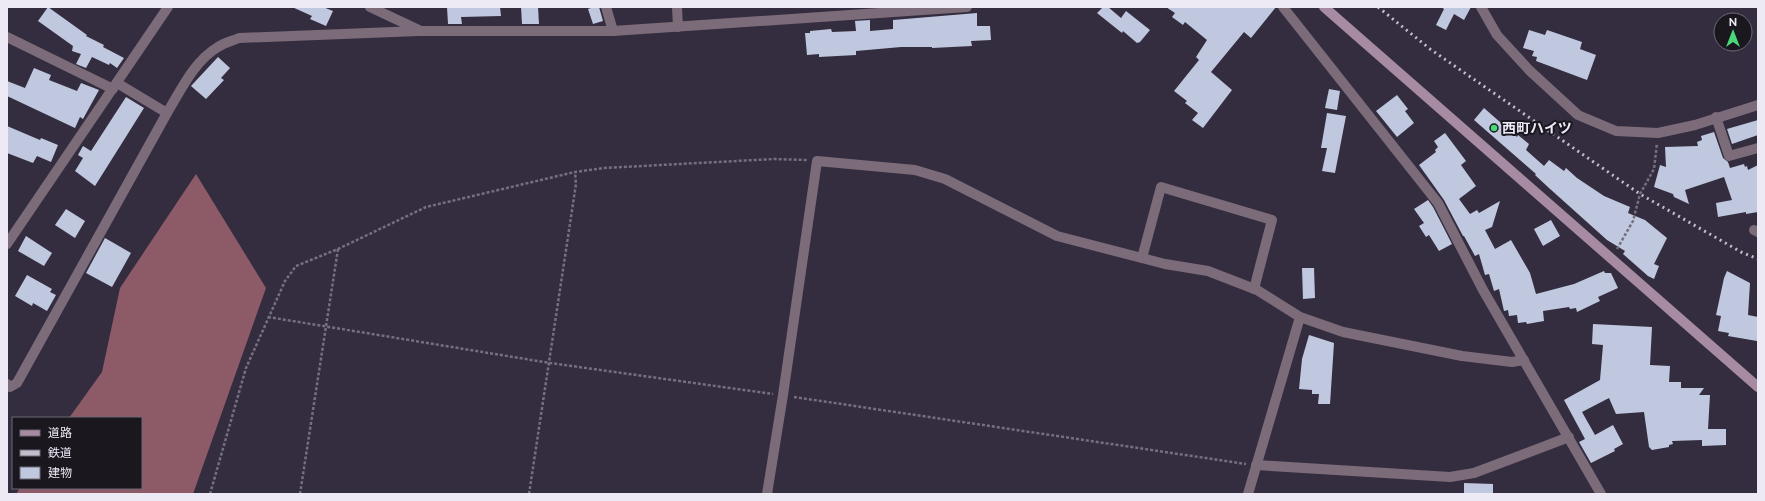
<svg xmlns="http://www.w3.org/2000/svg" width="1765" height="501" viewBox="0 0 1765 501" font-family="Raleway,'Noto Sans JP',sans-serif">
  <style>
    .forest { fill: #8d5a68 }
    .building { fill: #c0c8e0 }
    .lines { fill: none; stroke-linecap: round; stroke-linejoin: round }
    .path { stroke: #756f7f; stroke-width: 2.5; stroke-dasharray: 3 2; stroke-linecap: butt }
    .street { stroke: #7c6b79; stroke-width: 10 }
    .secondary { stroke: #a78ba2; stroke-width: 10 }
    .rail { stroke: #c3becc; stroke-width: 3; stroke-dasharray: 2 4; stroke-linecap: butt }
    .poi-dot { fill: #49d778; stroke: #1a171f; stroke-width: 1.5 }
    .labels { text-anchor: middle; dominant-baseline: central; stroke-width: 4; stroke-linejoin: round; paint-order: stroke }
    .poi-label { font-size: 14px; font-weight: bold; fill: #ede9f5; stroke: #1a171f; text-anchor: start }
  </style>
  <rect width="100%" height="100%" fill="#342d3f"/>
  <path class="forest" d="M196,174l70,114 -73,206h-177l4,-6h121v-70h-72l33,-46 18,-84z"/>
  <g class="building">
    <path d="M48,7l39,28 -1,1 18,9 -1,2 21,11 -7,10 -7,-5 -1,2 -17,-8 -6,11 -10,-4 5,-10 -9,-3 1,-5 -35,-25z"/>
    <path d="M292,7h31l10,4 -7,15 -16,-7 2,-3z"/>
    <path d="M447,7h53l1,9 -40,1 1,7h-14z"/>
    <path d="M521,7h17l1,17h-17z"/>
    <path d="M594,7h5l4,14 -10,3 -5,-15z"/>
    <path d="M1103,7h5l13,11 5,-7 24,19 -10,12 -3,1 -14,-12 -1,2 -25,-20z"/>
    <path d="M1166,7h110l-25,31 -7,-6 -33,40 21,18 -29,38 -11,-8 6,-7 -13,-10 2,-2 -13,-10 25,-31 -3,-3 11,-17 -22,-18 -2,3 -11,-8 3,-4z"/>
    <path d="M1441,7h30l-7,13 -10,-6 -8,16 -10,-5 8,-16z"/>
    <path d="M977,13v13h13l1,14 -20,1 1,5 -40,2v-1h-31l-45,4v4l-37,2v-3l-12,1 -2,-22h5v-2l21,-2 1,3 24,-1 -1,-10 15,-1v11l23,-2v-9z"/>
    <path d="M1529,30l16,5 2,-5 35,12 -2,7 16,6 -9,25 -51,-19 1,-4 -5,-1 2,-5 -11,-3z"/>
    <path d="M218,57l12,11 -9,10 3,2 -18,19 -15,-13z"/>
    <path d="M34,68l17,7 -2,5 28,11 4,-8 18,7 -16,29 -3,-2 -5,11 -68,-32v-15l18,7z"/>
    <path d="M1329,89l11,2 -3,19 -12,-2z"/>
    <path d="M1397,95l11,14 -3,2 9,12 -17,14 -21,-26z"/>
    <path d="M126,97l18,11 -49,78 -20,-15 8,-13 -5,-3 5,-9 8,5z"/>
    <path d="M1484,108l33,29 1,-2 11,9 -3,6 18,16 5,-6 15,11 2,-3 11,10 27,18 26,11 -2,6 17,7 22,18 -13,26 5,2 -5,13 -6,-3 -25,-22 2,-3 -18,-11 -58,-52 -14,-13 1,-1 -62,-54z"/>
    <path d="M1327,113l19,3 -11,57 -13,-2 5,-23h-6z"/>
    <path d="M1758,120v15l-26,9 -5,-15z"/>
    <path d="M7,126l33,14 1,-2 17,7 -7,17 -14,-6 -4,7 -26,-10z"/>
    <path d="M1714,132l9,26 5,4 2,6 14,-4 1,3 2,-1 1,4 10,-5v47l-12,2v-2l-28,5 -2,-14 16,-3 -8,-23 -39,13 4,14 -15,-7 -1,-3 -19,-7 6,-22 6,2 -1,-20 33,-1 -1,-4 5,-2 -1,-4z"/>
    <path d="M1445,133l21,28 -5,4 15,21 -17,13 11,15 7,-4 2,3 21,-12 -8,26 -7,3 10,19 16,-9 19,33 6,21 38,-10 30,-13 1,2h6l7,15 -20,9 2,4 -23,11 -1,-4 -6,1 -1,-2 -26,4 1,10 -17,3 -1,-2 -8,1 -1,-8 -8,1 -1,-6 -4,1 -5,-22 -5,2 -5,-17 -4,1 -6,-21 -4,2 -11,-20h-1l-19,-36 -25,-35 17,-13 -1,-2 3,-3 -4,-6z"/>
    <path d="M1428,200l5,7 19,37 -13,7 -10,-16 -3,2 -7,-11 5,-3 -10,-14z"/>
    <path d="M66,209l19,12 -10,17 -20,-13z"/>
    <path d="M1551,220l9,16 -17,10 -9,-17z"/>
    <path d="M26,236l26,17 -8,13 -26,-15z"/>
    <path d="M105,238l26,15 -19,34 -26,-14z"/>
    <path d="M1302,268h12l1,30 -12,1z"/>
    <path d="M1727,271l23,12 -2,32 10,2 -1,24 -29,-5 1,-3 -11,-2 3,-15 -5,-1 8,-37z"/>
    <path d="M27,275l25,14 -2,3 6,3 -9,16 -14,-8 -1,3 -17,-10z"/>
    <path d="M1593,324l59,3 -2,38 20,1 -1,16h12v6h23l-5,7h11l-2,34h18v16l-24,1v-6l-30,1 1,3 -4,1v2l-17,3 -3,-3 -5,-35 -28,2 -7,-16 -27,14 13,23 18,-10 10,19 -9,5 1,2 -24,12 -12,-21 6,-3 -21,-39 36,-20 3,-35 -11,-1z"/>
    <path d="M1309,335l25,8 -4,61h-12l1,-10h-7v-4l-13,-1 3,-30z"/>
    <path d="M1464,483l29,1v10h-29z"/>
  </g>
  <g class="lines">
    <g class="path">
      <path d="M1617,249l16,-28 7,-27 14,-25 3,-26"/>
      <path d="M268,317l282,46 223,31"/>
      <path d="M794,397l452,67"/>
      <path d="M210,494l36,-126 39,-87 11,-15 42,-17 88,-42 149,-35 29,-4 170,-9 33,1"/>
      <path d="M300,494l38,-245"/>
      <path d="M529,494l47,-310 -1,-12"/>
    </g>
    <g class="street">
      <path d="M370,7l51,24h192l354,-24"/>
      <path d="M606,7l7,24"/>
      <path d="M677,7l1,20"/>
      <path d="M1283,7l155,196 45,87 118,204"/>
      <path d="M1481,7l16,28 32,35 49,45 38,16 42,2 37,-8 63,-20"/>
      <path d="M7,37l106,52"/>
      <path d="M167,113c14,-23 27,-52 51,-66 6,-4 14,-6 21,-9l180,-7"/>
      <path d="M1716,117l13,39 29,-8"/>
      <path d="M1754,230l4,2"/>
      <path d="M7,244l161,-237"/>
      <path d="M1142,258l19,-71 111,33 -18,69"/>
      <path d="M7,384l3,3 7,-4 150,-270 -50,-30"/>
      <path d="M1256,465l194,12 24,-4 95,-36"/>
      <path d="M767,494l16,-99 34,-234 98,9 30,9 112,57 108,28 43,7 49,19 43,27 43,15 119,24 50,6 12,-2"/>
      <path d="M1248,494l52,-177"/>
    </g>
    <path class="secondary" d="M1324,7l434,380"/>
    <path class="rail" d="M1378,7l52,42 210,145 101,58 17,7"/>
  </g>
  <circle class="poi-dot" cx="1494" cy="128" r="4"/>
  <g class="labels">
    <g class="poi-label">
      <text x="1502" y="128">西町ハイツ</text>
    </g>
  </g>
  <rect width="1765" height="501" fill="none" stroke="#ede9f5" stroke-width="16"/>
  <rect x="12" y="417" width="130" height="72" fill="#1a171f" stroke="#6e6b75"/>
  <rect x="20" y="430" width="20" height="6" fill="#a78ba2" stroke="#6e6b75"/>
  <text x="48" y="437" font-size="12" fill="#ede9f5">道路</text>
  <rect x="20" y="450" width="20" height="6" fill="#c3becc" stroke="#6e6b75"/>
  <text x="48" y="457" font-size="12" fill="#ede9f5">鉄道</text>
  <rect x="20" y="467" width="20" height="12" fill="#c0c8e0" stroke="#6e6b75"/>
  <text x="48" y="477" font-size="12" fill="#ede9f5">建物</text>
  <g transform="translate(1733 32)"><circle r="19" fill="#1a171f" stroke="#6e6b75"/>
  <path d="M0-3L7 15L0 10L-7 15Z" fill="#49d778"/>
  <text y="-6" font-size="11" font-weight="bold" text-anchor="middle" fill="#ede9f5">N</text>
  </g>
</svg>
